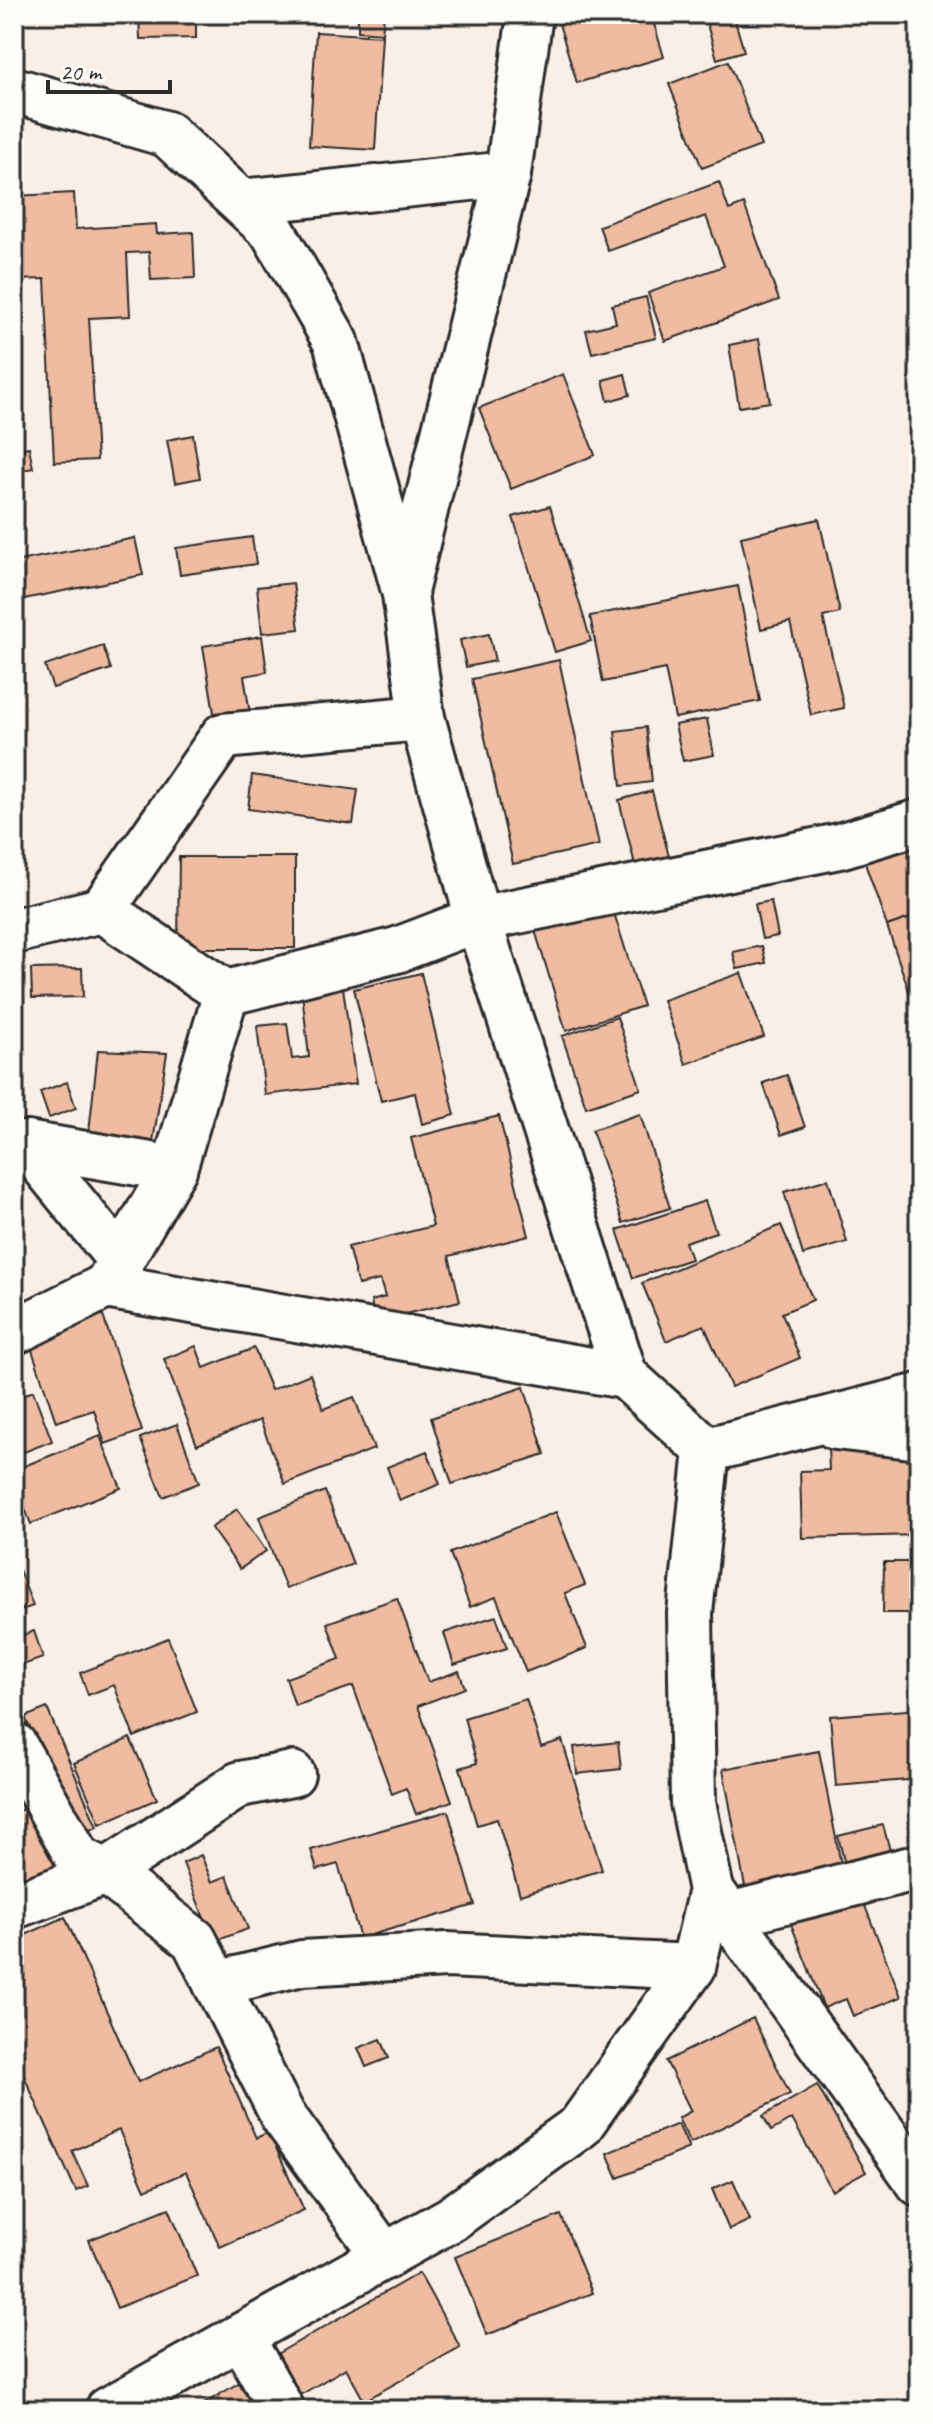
<svg xmlns="http://www.w3.org/2000/svg" width="933" height="2424" viewBox="0 0 933 2424" font-family="Caveat,sans-serif">
  <style>
    .building { fill: #efbba1; stroke: #2b2b2b; stroke-width: 2 }
    .lines { fill: none; stroke-linecap: round; stroke-linejoin: round }
    .minor-casing { stroke: #2b2b2b; stroke-width: 50 }
    .minor { stroke: #fdfcf7; stroke-width: 44 }
  </style>
  <rect width="100%" height="100%" fill="#faefe6"/>
  <filter id="ink" filterUnits="userSpaceOnUse"><feTurbulence type="fractalNoise" baseFrequency=".0125" numOctaves="2"/><feDisplacementMap in="SourceGraphic" scale="16" xChannelSelector="R" yChannelSelector="G"/><feConvolveMatrix kernelMatrix="1 2 1 2 8 2 1 2 1" color-interpolation-filters="sRGB"/></filter>
  <g filter="url(#ink)">
    <g class="building">
      <path d="M139,14h57v24l-56,1z"/>
      <path d="M358,14h26l-2,19 -24,-2z"/>
      <path d="M556,14h95l13,43 -87,26z"/>
      <path d="M704,14h29l11,37 -27,8z"/>
      <path d="M316,32l66,4 -7,114 -66,-4z"/>
      <path d="M728,61l33,85 -59,22 -33,-84z"/>
      <path d="M919,155v30l-11,-26z"/>
      <path d="M719,182l10,28 15,-6 35,96 -114,41 -17,-48 76,-27 -18,-50 -98,35 -9,-25z"/>
      <path d="M74,193l2,36 80,-5 1,10 36,-2 2,46 -44,2 -2,-28 -22,1 3,63 -41,2 8,142 -43,2 -9,-183 -31,1v-84z"/>
      <path d="M646,297l10,41 -64,15 -6,-23 30,-7 -4,-18z"/>
      <path d="M759,339l11,63 -31,5 -10,-62z"/>
      <path d="M563,374l32,81 -84,34 -32,-81z"/>
      <path d="M625,374l5,21 -22,6 -5,-21z"/>
      <path d="M193,435l7,43 -25,5 -8,-43z"/>
      <path d="M29,447l4,21 -19,4v-22z"/>
      <path d="M550,506l41,135 -36,11 -42,-135z"/>
      <path d="M819,519l21,94 -17,4 21,91 -33,7 -21,-93 -29,7 -20,-92z"/>
      <path d="M252,537l4,27 -76,11 -4,-27z"/>
      <path d="M135,538l8,37 -129,26v-39z"/>
      <path d="M293,583l6,46 -37,4 -5,-46z"/>
      <path d="M738,586l22,115 -85,17 -10,-49 -62,13 -13,-66z"/>
      <path d="M489,634l6,27 -29,6 -6,-27z"/>
      <path d="M262,636l5,36 -23,4 8,50 -35,5 -14,-85z"/>
      <path d="M103,646l8,23 -58,19 -8,-22z"/>
      <path d="M559,660l40,185 -86,19 -41,-185z"/>
      <path d="M707,719l7,36 -31,6 -8,-36z"/>
      <path d="M646,727l6,55 -31,4 -6,-55z"/>
      <path d="M252,775l106,15 -5,34 -105,-15z"/>
      <path d="M652,791l22,85 -34,9 -21,-85z"/>
      <path d="M919,829v86l-32,11 -27,-77z"/>
      <path d="M179,857h116v91h-117z"/>
      <path d="M610,900l33,106 -77,25 -33,-107z"/>
      <path d="M771,901l7,35 -16,3 -7,-35z"/>
      <path d="M919,915v80l-8,2 -24,-71z"/>
      <path d="M762,946l4,17 -29,6 -4,-17z"/>
      <path d="M14,958l10,63 -10,2z"/>
      <path d="M82,968l1,29 -51,1 -1,-29z"/>
      <path d="M421,973l34,142 -33,9 -7,-31 -34,8 -27,-112z"/>
      <path d="M741,973l23,64 -78,27 -23,-64z"/>
      <path d="M343,987l13,97 -91,11 -8,-69 30,-3 5,36 17,-2 -7,-64z"/>
      <path d="M617,1017l24,72 -55,18 -24,-71z"/>
      <path d="M98,1050l69,3 -14,89 -64,-10z"/>
      <path d="M787,1075l18,52 -24,8 -18,-52z"/>
      <path d="M67,1082l9,26 -27,10 -9,-26z"/>
      <path d="M640,1114l30,94 -47,15 -31,-93z"/>
      <path d="M499,1116l30,120 -80,20 11,45 -85,20 -4,-20 14,-4 -5,-17 -22,5 -10,-38 85,-21 -22,-88z"/>
      <path d="M828,1179l19,63 -44,13 -19,-63z"/>
      <path d="M705,1201l11,31 -31,10 6,17 -58,19 -16,-48z"/>
      <path d="M781,1225l32,75 -31,13 18,45 -69,29 -27,-62 -38,16 -24,-58z"/>
      <path d="M102,1313l40,118 -37,13 -11,-34 -38,12 -28,-84z"/>
      <path d="M196,1346l8,22 50,-20 17,42 39,-16 13,35 31,-12 20,52 -89,35 -25,-64 -63,25 -33,-86z"/>
      <path d="M524,1387l21,67 -93,30 -21,-66z"/>
      <path d="M33,1391l19,50 -38,15v-57z"/>
      <path d="M177,1424l22,59 -36,14 -23,-59z"/>
      <path d="M100,1436l21,52 -90,36 -17,-43v-11z"/>
      <path d="M919,1442v93l-117,3 -2,-67 29,-1 -1,-25z"/>
      <path d="M427,1451l13,33 -40,17 -13,-34z"/>
      <path d="M325,1491l28,73 -67,25 -27,-72z"/>
      <path d="M237,1509l29,42 -26,18 -29,-41z"/>
      <path d="M556,1512l29,73 -20,8 22,55 -61,24 -30,-75 -26,10 -20,-54z"/>
      <path d="M14,1557l19,49 -19,7z"/>
      <path d="M884,1562h29l-1,51h-29z"/>
      <path d="M397,1598l31,84 31,-11 6,17 -47,18 34,95 -36,13 -10,-26 -14,6 -39,-108 -58,20 -9,-28 54,-19 -13,-36z"/>
      <path d="M496,1616l11,32 -53,17 -10,-32z"/>
      <path d="M34,1631l9,27 -29,10v-30z"/>
      <path d="M168,1638l29,74 -63,25 -20,-52 -26,10 -8,-22z"/>
      <path d="M526,1699l15,48 21,-7 40,130 -82,25 -23,-76 -20,6 -17,-57 17,-5 -13,-45z"/>
      <path d="M47,1708l50,119 -22,10 -50,-120z"/>
      <path d="M919,1709v70l-83,7 -6,-70z"/>
      <path d="M130,1738l27,61 -57,25 -26,-61z"/>
      <path d="M618,1742l3,27 -44,5 -3,-27z"/>
      <path d="M819,1751l23,118 -97,18 -22,-118z"/>
      <path d="M44,1802l26,77 -44,14 -12,-35v-46z"/>
      <path d="M448,1811l27,94 -115,33 -22,-74 -21,6 -6,-20z"/>
      <path d="M883,1825l9,33 -46,11 -8,-33z"/>
      <path d="M201,1855l11,27 15,-6 21,53 -35,13 -30,-79z"/>
      <path d="M861,1896l40,101 -48,19 -7,-17 -22,9 -33,-84z"/>
      <path d="M65,1917l73,165 78,-35 40,91 13,-6 35,78 -84,37 -34,-75 -41,18 -26,-60 -47,21 16,35 -12,5 -62,-137v-114z"/>
      <path d="M753,2018l37,76 -100,49 -12,-25 13,-7 -25,-50z"/>
      <path d="M381,2039l8,19 -23,9 -8,-19z"/>
      <path d="M817,2085l49,87 -34,19 -40,-72 -21,12 -8,-15z"/>
      <path d="M678,2124l11,24 -71,30 -11,-25z"/>
      <path d="M733,2180l17,40 -21,10 -17,-41z"/>
      <path d="M169,2208l28,68 -80,32 -28,-68z"/>
      <path d="M561,2215l31,78 -105,42 -32,-78z"/>
      <path d="M419,2273l41,74 -96,54 -18,-33 -49,29 -24,-41z"/>
      <path d="M250,2376l20,34h-76z"/>
    </g>
    <g class="lines">
      <g class="minor-casing">
        <g id="minor">
          <path d="M14,90l153,44 106,98 63,110 69,252 17,124 56,201 147,457 82,74 -17,163 3,190 18,87 -18,77 -113,159 -129,93 -343,191"/>
          <path d="M241,202l267,-28"/>
          <path d="M405,592l103,-418 22,-160"/>
          <path d="M14,931l88,-21"/>
          <path d="M226,993l171,-43 81,-31 361,-73 80,-24"/>
          <path d="M26,1144l95,117"/>
          <path d="M14,1147l12,-3 148,25"/>
          <path d="M106,1286l68,-117 52,-176 -124,-83 121,-174 199,-18"/>
          <path d="M14,1332l92,-46 519,90"/>
          <path d="M836,1427l83,10"/>
          <path d="M707,1450l212,-54"/>
          <path d="M14,1745l64,113 28,14 134,-88 52,-10"/>
          <path d="M711,1890l208,293"/>
          <path d="M14,1906l92,-34 88,68 89,176 102,141"/>
          <path d="M729,1915l190,-48"/>
          <path d="M216,1984l86,-21 145,-8 246,12"/>
          <path d="M241,2337l41,73"/>
        </g>
      </g>
      <use href="#minor" class="minor"/>
    </g>
  </g>
  <rect width="933" height="2424" fill="none" stroke="#fdfcf7" stroke-width="48"/>
  <rect x="24" y="24" width="885" height="2376" fill="none" stroke="#2b2b2b" stroke-width="3" filter="url(#ink)"/>
  <path d="M48 80v12h122v-12" fill="none" stroke="#2b2b2b" stroke-width="4"/>
  <text x="60" y="80" font-size="24" fill="#2b2b2b" stroke="#fdfcf7" stroke-width="6" paint-order="stroke">20 m</text>
</svg>
